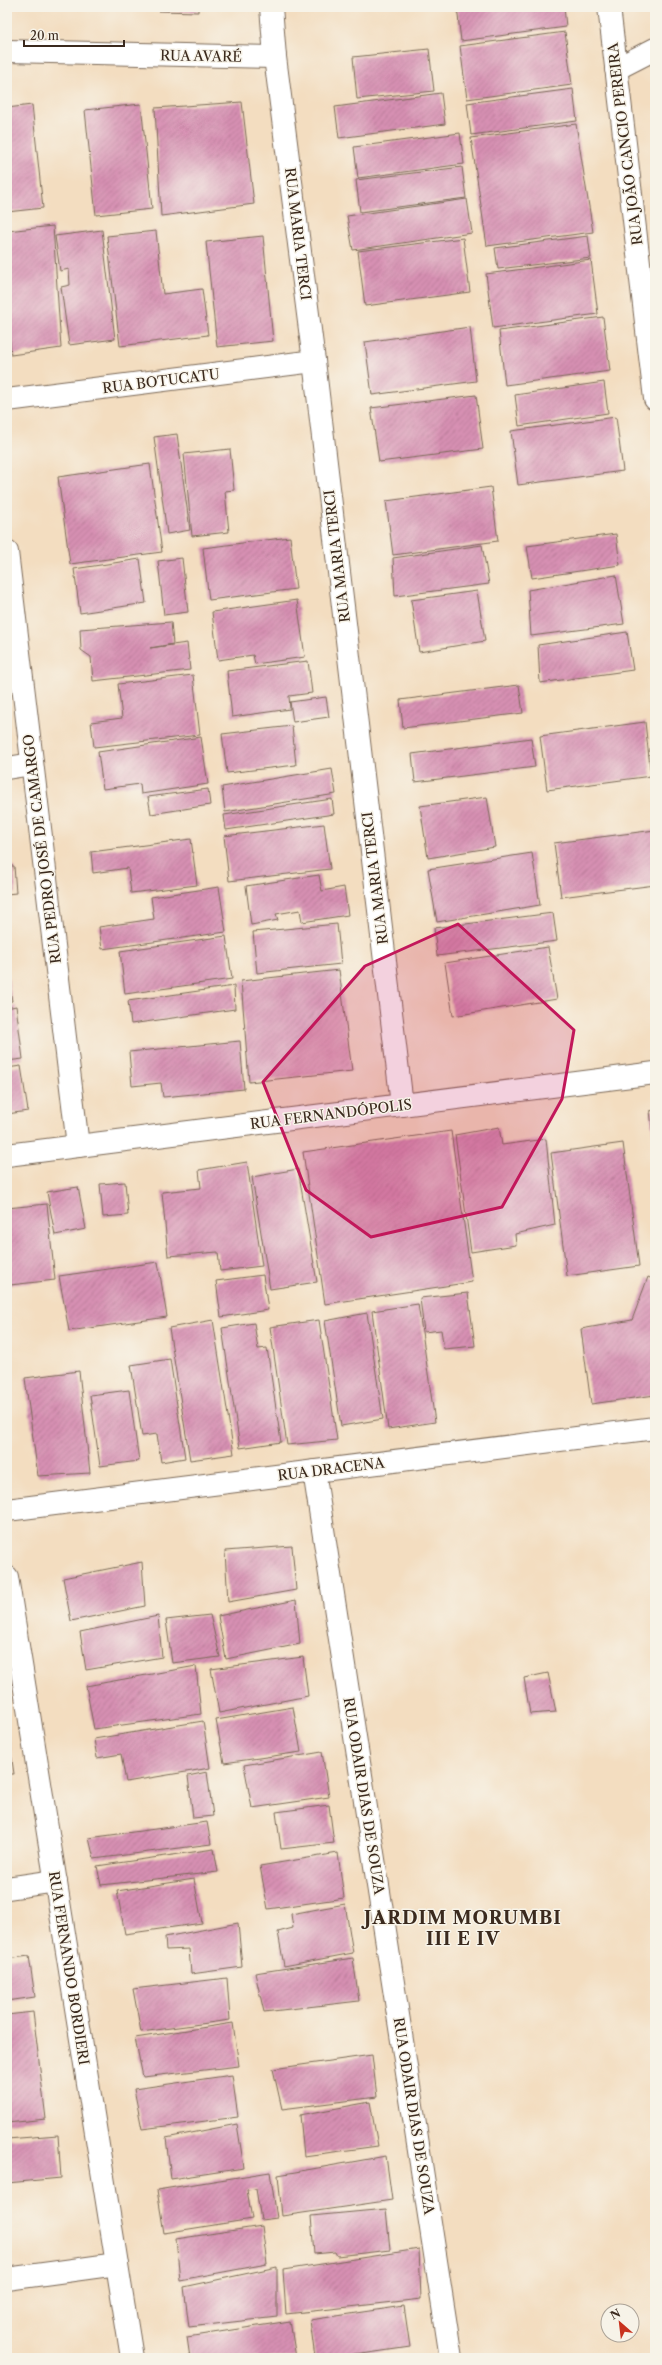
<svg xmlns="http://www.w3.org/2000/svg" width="662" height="2365" viewBox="0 0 662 2365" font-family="'Libre Caslon Text',serif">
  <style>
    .building { fill: url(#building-hatch) }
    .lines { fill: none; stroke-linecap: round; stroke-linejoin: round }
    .street-casing { stroke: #7b6957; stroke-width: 24 }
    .street { stroke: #fff; stroke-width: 22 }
    .marked { fill: #c2185b; fill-opacity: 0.2; stroke: #c2185b; stroke-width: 3; stroke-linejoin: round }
    .labels { text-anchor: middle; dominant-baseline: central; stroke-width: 3; stroke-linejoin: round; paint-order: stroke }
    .street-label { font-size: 14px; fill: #3b2a1e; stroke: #f7f3e8 }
    .district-label { font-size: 18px; font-weight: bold; letter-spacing: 1px; fill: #3b2a1e; stroke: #f7f3e8 }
  </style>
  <defs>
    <pattern id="building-hatch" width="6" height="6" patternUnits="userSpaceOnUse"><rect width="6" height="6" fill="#d790b3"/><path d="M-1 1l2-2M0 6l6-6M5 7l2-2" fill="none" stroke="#b07691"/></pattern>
  </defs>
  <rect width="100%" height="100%" fill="#f7f3e8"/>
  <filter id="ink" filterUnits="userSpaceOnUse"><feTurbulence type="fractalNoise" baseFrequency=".025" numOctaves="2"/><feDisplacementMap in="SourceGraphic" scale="8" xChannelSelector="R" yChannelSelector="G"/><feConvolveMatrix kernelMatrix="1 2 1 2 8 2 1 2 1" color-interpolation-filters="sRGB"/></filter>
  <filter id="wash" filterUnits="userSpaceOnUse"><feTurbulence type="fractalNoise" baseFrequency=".012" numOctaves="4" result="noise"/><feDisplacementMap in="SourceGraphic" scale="16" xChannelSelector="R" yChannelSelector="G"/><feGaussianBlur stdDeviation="0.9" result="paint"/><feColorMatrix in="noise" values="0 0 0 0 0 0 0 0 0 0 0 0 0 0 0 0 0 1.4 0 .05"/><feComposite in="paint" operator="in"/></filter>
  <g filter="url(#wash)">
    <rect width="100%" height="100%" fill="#f3ddc0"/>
    <g id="blocks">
      <g class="building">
        <path d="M160,7h38v5l-39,-1z"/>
        <path d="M457,7h107l2,20 -105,14z"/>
        <path d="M565,32l7,53 -105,14 -7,-53z"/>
        <path d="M429,49l5,42 -77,8 -4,-42z"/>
        <path d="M573,89l4,32 -106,14 -4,-32z"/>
        <path d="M441,93l4,31 -106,14 -4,-31z"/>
        <path d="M242,102l12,102 -93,12 -6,-108z"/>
        <path d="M141,104l11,105 -56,6 -11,-105z"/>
        <path d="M32,105l11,103 -36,4v-104z"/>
        <path d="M576,124l17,108 -106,14 -16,-108z"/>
        <path d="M460,133l4,31 -106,14 -4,-31z"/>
        <path d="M462,167l4,31 -106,14 -4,-32z"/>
        <path d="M467,199l5,34 -119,17 -6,-34z"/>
        <path d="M53,226l8,122 -50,7 -4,-50v-74z"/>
        <path d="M102,230l13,109 -46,6 -8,-58 9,-2 -1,-16 -9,2 -5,-35z"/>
        <path d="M156,231l7,63 39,-5 6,46 -88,11 -13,-110z"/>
        <path d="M263,236l10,105 -56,6 -11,-105z"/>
        <path d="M588,236l3,22 -93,11 -3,-21z"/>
        <path d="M463,238l7,54 -105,14 -7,-55z"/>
        <path d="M591,260l7,54 -105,14 -7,-54z"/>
        <path d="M603,317l7,54 -105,14 -6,-54z"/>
        <path d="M470,327l6,54 -104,14 -7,-53z"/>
        <path d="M604,382l4,31 -89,13 -4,-31z"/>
        <path d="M476,395l7,54 -104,13 -8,-54z"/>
        <path d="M616,417l7,54 -105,14 -7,-54z"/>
        <path d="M177,434l13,96 -23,4 -13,-97z"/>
        <path d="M230,449l4,41 -9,1 4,41 -37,4 -8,-82z"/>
        <path d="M150,464l12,88 -92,12 -12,-87z"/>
        <path d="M491,487l7,54 -105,14 -7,-54z"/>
        <path d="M616,534l4,31 -88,13 -5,-32z"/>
        <path d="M290,537l6,52 -87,11 -6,-52z"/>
        <path d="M482,545l7,39 -94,12 -2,-38z"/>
        <path d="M182,558l6,54 -24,3 -6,-54z"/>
        <path d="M140,559l6,44 -66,10 -6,-44z"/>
        <path d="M616,575l8,49 -93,12 -3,-46z"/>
        <path d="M477,591l8,50 -66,11 -8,-52z"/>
        <path d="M297,600l8,57 -50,7 -2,-9 -35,5 -6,-48z"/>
        <path d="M171,622l2,22 -23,4 37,-5 3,27 -97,11 -2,-24 -10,-7 -1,-21z"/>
        <path d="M627,632l6,38 -93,13 -2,-38z"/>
        <path d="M308,661l4,32 -23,3 1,13 -58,8 -5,-46z"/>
        <path d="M193,675l7,60 -106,12 -3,-25 31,-4 -4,-34z"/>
        <path d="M519,685l4,28 -120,15 -3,-28z"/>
        <path d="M326,697l3,20 -36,5 -3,-20z"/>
        <path d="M645,722l6,54 -104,14 -7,-54z"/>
        <path d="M292,726l4,39 -69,8 -5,-39z"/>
        <path d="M201,737l7,47 -67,10 -1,-10 -37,5 -5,-37z"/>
        <path d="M531,738l4,29 -120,15 -3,-28z"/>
        <path d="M332,769l4,25 -111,18 -3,-25z"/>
        <path d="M208,789l2,16 -59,9 -3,-17z"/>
        <path d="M487,797l8,50 -67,11 -8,-52z"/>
        <path d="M332,799l2,15 -108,16 -2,-15z"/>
        <path d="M324,824l6,45 -101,12 -5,-45z"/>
        <path d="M655,830v55l-94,12 -7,-54z"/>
        <path d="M191,839l6,46 -66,8 -3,-25 -35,5 -2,-21z"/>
        <path d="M532,853l8,52 -103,17 -9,-53z"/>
        <path d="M7,866h7l2,27 -9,1z"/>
        <path d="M319,875l3,16 22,-4 4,28 -46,7 -2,-12 -24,4 2,6 -27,5 -5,-39z"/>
        <path d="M219,887l7,45 -124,17 -3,-22 55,-8 -3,-22z"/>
        <path d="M553,913l4,28 -120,15 -3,-28z"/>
        <path d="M337,924l4,40 -84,9 -4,-41z"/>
        <path d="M226,936l6,43 -107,15 -5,-43z"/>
        <path d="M548,947l9,52 -104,17 -8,-53z"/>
        <path d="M339,970l13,101 -103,11 -8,-101z"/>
        <path d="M7,973l5,28 -5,1z"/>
        <path d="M234,986l1,23 -104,15 -3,-23z"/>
        <path d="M16,1006l7,53 -16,2v-53z"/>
        <path d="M240,1041l4,48 -81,8 -2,-14 -29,3 -3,-34z"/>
        <path d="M21,1066l7,45 -21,3v-46z"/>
        <path d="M655,1110v34l-1,1 -4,-34z"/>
        <path d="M499,1127l3,18 44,-6 9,86 -40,9 1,11 -45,7 -16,-117z"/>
        <path d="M451,1131l21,151 -147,22 -22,-152z"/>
        <path d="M623,1143l16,123 -72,10 -16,-123z"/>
        <path d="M247,1162l15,104 -42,5 -2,-19 -50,4 -6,-64 39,-4 -2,-18z"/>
        <path d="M298,1169l19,113 -47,7 -18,-112z"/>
        <path d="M125,1182l3,33 -25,2 -3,-33z"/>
        <path d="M78,1187l8,42 -31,6 -8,-43z"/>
        <path d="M47,1204l8,76 -45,5 -3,-25v-52z"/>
        <path d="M158,1262l9,55 -98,14 -10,-55z"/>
        <path d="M263,1275l5,35 -47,7 -5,-36z"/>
        <path d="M648,1277l7,3v115l-64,9 -10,-75 51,-9z"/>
        <path d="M468,1293l7,53 -31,3 -3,-19 -17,2 -4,-34z"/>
        <path d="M418,1304l17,118 -47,7 -16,-118z"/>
        <path d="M367,1313l16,106 -42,7 -16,-105z"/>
        <path d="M213,1320l21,134 -44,6 -21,-132z"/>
        <path d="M319,1320l18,120 -50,5 -17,-118z"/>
        <path d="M254,1323l4,26 9,-1 14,94 -41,6 -18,-120z"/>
        <path d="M170,1359l15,99 -24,4 -4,-28 -15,2 -11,-71z"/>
        <path d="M79,1371l11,102 -52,3 -13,-98z"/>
        <path d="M129,1390l10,71 -39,5 -10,-71z"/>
        <path d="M292,1546l4,44 -68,12 -3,-51z"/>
        <path d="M142,1562l3,44 -74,15 -8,-43z"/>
        <path d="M296,1600l4,44 -74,15 -8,-43z"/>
        <path d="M210,1615l10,42 -48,6 -6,-43z"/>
        <path d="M158,1616l4,41 -76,13 -6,-38z"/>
        <path d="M303,1657l5,39 -89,17 -8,-44z"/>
        <path d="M196,1666l5,48 -107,15 -8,-43z"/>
        <path d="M548,1673l8,39 -26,2 -6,-36z"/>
        <path d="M293,1707l8,45 -77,11 -8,-43z"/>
        <path d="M203,1721l7,47 -84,14 -5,-28 -24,4 -3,-19z"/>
        <path d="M7,1732l4,17 -4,1z"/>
        <path d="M322,1752l7,45 -77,11 -8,-43z"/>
        <path d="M11,1753l3,21h-7v-20z"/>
        <path d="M207,1772l6,44 -20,2 -5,-42z"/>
        <path d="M329,1805l5,38 -53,6 -5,-37z"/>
        <path d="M207,1822l4,22 -117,15 -5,-21z"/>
        <path d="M214,1849l4,23 -117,13 -4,-19z"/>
        <path d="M338,1853l6,45 -76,11 -8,-43z"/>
        <path d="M194,1879l8,44 -77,11 -8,-43z"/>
        <path d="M345,1904l8,49 -69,13 -6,-34 15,-4 -2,-14z"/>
        <path d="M238,1923l4,44 -51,7 -2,-25 -23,1 -1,-13z"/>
        <path d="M29,1956l6,41 -28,4v-42z"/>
        <path d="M353,1958l6,43 -95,11 -9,-39z"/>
        <path d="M227,1978l3,42 -89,12 -8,-43z"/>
        <path d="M33,2012l13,107 -39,4v-108z"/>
        <path d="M233,2023l6,43 -96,11 -8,-39z"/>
        <path d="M372,2055l5,42 -95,12 -9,-40z"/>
        <path d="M232,2075l6,42 -96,12 -8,-40z"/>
        <path d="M370,2102l8,44 -74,10 -4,-41z"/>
        <path d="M237,2124l7,44 -73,11 -5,-41z"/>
        <path d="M58,2135l3,43 -54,5v-44z"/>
        <path d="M386,2156l6,44 -110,16 -4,-41z"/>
        <path d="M270,2172l7,46 -16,2 -5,-31 -9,1 5,29 -88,14 -7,-43z"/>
        <path d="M386,2209l4,41 -53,6 -2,-4 -21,2 -3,-38z"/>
        <path d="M262,2226l5,38 -87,16 -4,-41z"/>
        <path d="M419,2249l2,50 -135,15 -3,-44z"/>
        <path d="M277,2267v50l-88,10 -5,-40z"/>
        <path d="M404,2306l6,41 -76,11h-19l-5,-38z"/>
        <path d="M290,2321l6,37h-106l-3,-21z"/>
      </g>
    </g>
  </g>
  <g filter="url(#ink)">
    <use href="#blocks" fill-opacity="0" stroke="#7b6957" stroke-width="1"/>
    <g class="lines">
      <g class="street-casing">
        <g id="street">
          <path d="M271,7l4,50 39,304 88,744"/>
          <path d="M609,7l46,392"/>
          <path d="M7,51l268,6"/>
          <path d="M616,69l39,-20"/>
          <path d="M7,400l307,-39"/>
          <path d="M7,552l71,594"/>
          <path d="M7,768l25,-4"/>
          <path d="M7,1155l648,-82"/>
          <path d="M314,1471l137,887"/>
          <path d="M7,1510l648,-82"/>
          <path d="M7,1577l125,781"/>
          <path d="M7,1888l49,-7"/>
          <path d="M7,2279l110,-15"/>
        </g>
      </g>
      <use href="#street" class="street"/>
    </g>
  </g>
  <path class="marked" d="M458,924l116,106 -12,69 -60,108 -131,30 -65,-47 -43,-108 102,-116z"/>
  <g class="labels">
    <g class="street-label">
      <text transform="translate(201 56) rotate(1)">RUA AVARÉ</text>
      <text transform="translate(625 144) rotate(-97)">RUA JOÃO CANCIO PEREIRA</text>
      <text transform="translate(298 234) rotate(83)">RUA MARIA TERCI</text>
      <text transform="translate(161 381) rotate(-7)">RUA BOTUCATU</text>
      <text transform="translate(337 556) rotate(-97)">RUA MARIA TERCI</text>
      <text transform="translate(42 849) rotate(-97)">RUA PEDRO JOSÉ DE CAMARGO</text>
      <text transform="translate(375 878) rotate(-97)">RUA MARIA TERCI</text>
      <text transform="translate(331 1114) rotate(-7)">RUA FERNANDÓPOLIS</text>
      <text transform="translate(331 1469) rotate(-7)">RUA DRACENA</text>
      <text transform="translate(364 1796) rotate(81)">RUA ODAIR DIAS DE SOUZA</text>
      <text transform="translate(69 1968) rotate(81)">RUA FERNANDO BORDIERI</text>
      <text transform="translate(414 2116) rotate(81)">RUA ODAIR DIAS DE SOUZA</text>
    </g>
    <g class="district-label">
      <text x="463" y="1918">JARDIM MORUMBI<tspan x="463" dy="21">III E IV</tspan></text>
    </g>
  </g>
  <rect width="662" height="2365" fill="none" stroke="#f7f3e8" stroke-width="24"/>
  <g transform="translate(620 2323) rotate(332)"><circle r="19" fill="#f7f3e8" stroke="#aca397"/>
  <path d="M0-3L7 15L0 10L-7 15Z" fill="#c8321e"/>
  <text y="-6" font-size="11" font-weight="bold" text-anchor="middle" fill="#3b2a1e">N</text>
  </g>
  <path d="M24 40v6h100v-6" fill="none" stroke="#3b2a1e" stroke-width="2"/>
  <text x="30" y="40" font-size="12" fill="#3b2a1e" stroke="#f7f3e8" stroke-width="3" paint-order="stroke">20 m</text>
</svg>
